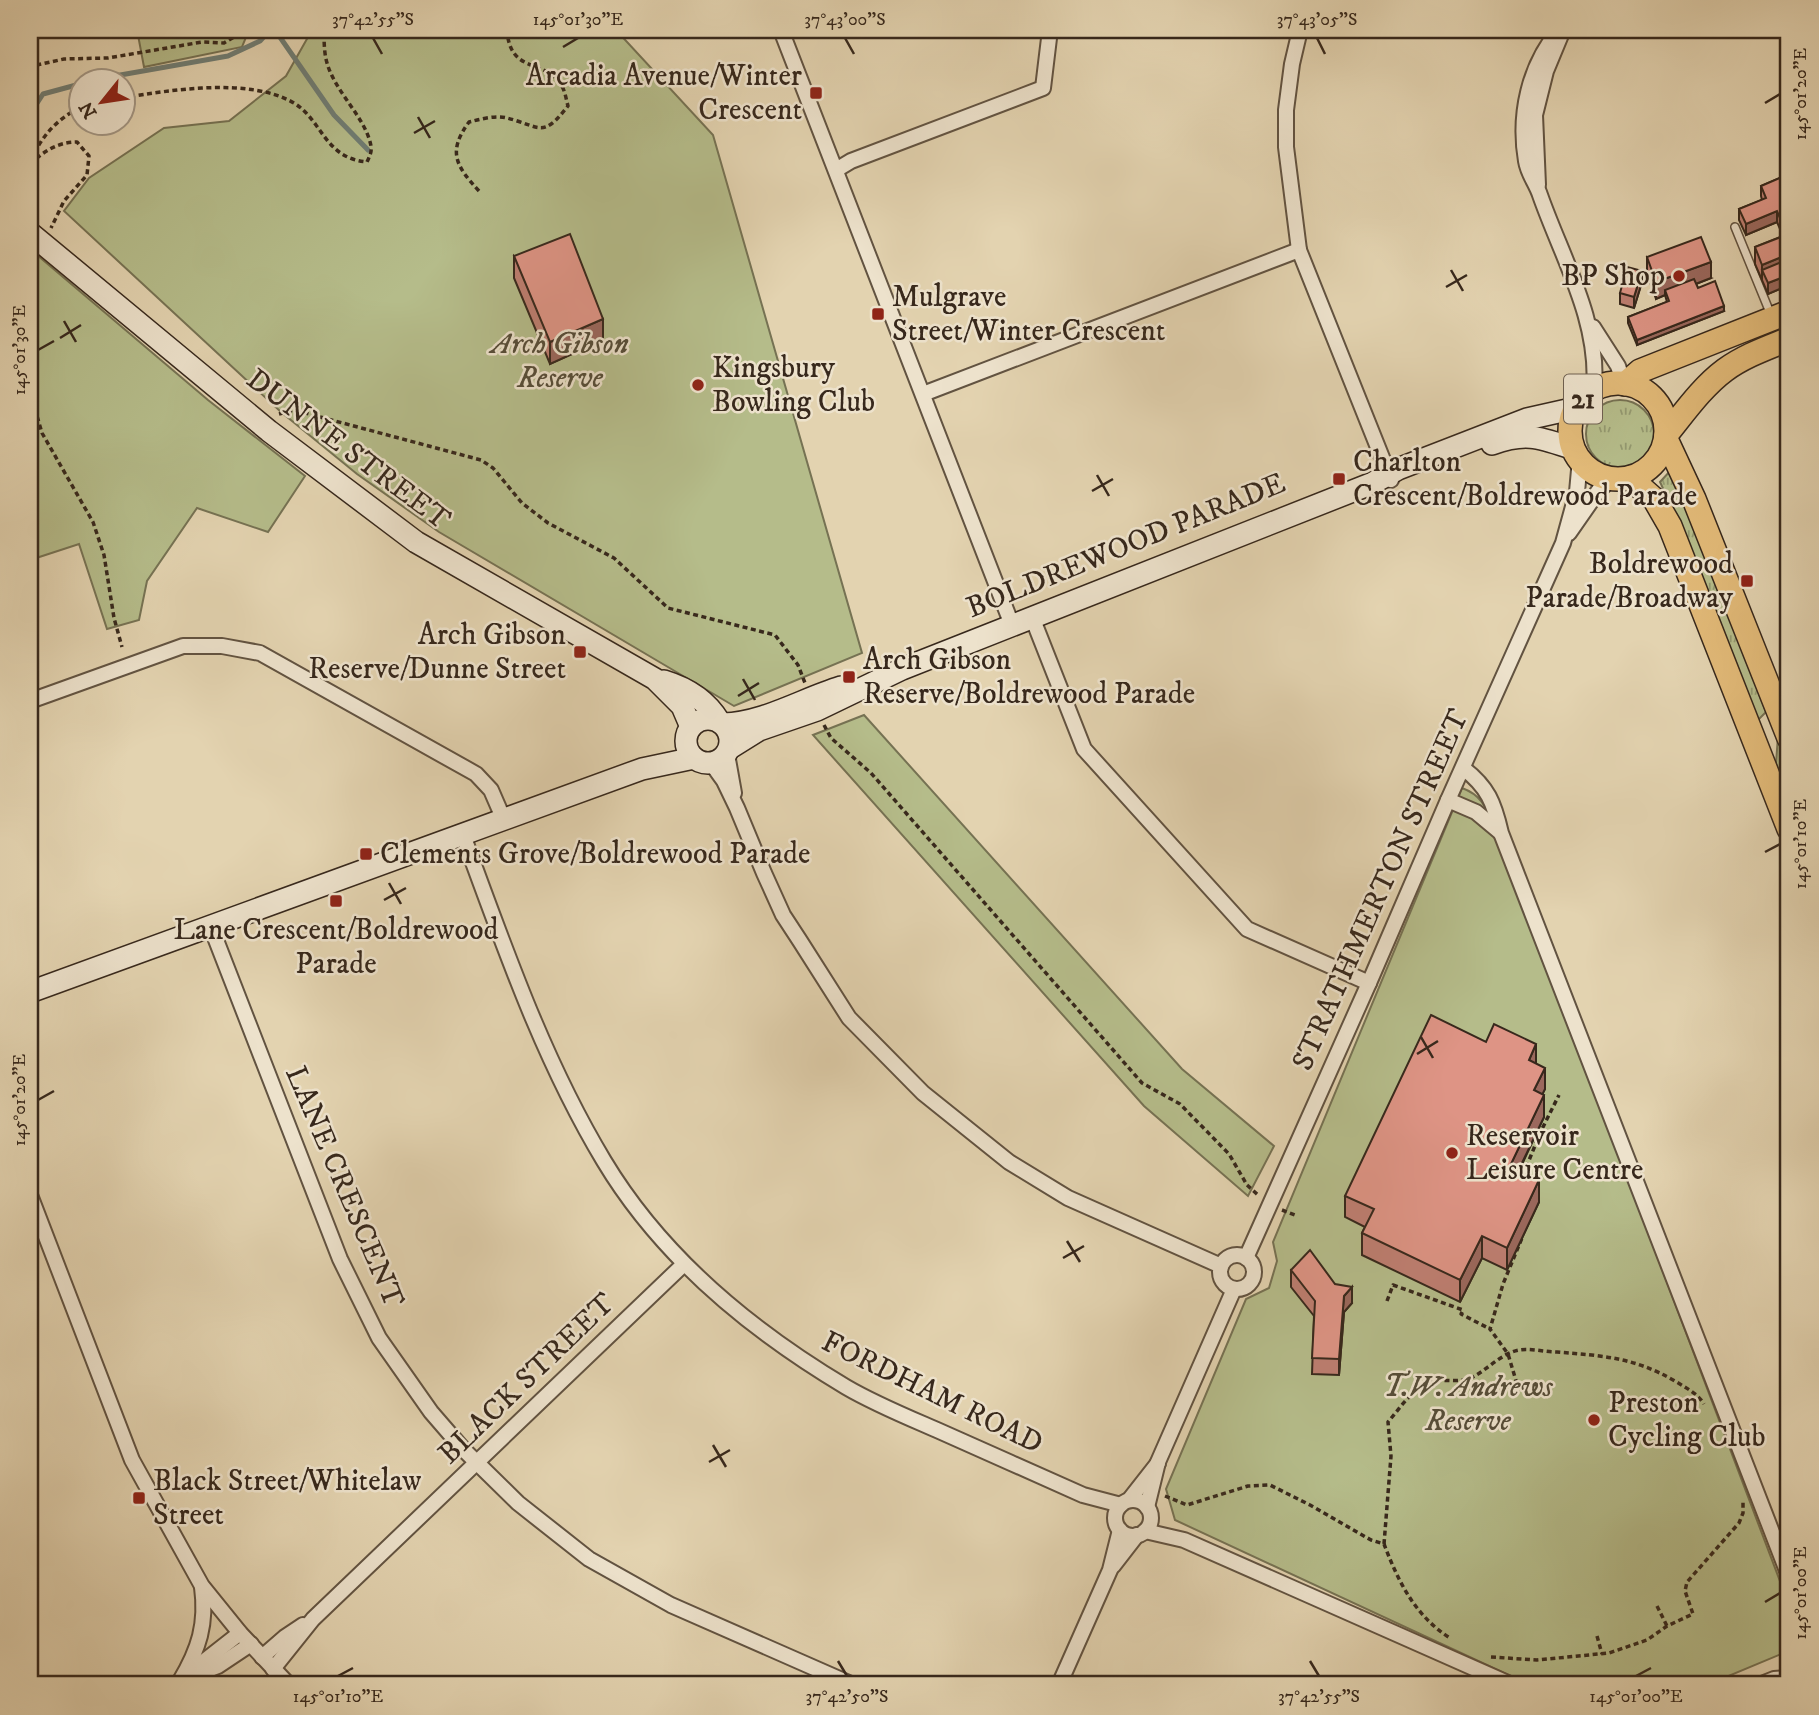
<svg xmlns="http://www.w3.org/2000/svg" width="1819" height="1715" viewBox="0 0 1819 1715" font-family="'IM FELL DW Pica',serif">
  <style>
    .grass { fill: url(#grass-tufts); stroke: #767253; stroke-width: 2 }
    .park { fill: #b5bc8a; stroke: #767253; stroke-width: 2 }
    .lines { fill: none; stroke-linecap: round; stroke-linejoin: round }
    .stream { stroke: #707e75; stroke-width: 5 }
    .lane-casing { stroke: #625341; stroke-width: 10 }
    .street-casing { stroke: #625341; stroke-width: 18 }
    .secondary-casing { stroke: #37281c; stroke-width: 24 }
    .primary-casing { stroke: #37281c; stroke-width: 26 }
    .path { stroke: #37281c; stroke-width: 3.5; stroke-dasharray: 5 3.5; stroke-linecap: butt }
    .lane { stroke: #ede2cc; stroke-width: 7 }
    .street { stroke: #ede2cc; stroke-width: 14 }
    .secondary { stroke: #ede2cc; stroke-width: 21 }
    .primary { stroke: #e2ba78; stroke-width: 23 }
    .wall { fill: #bf7f72; stroke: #37281c; stroke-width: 2 }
    .shaded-wall { fill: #9b685d; stroke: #37281c; stroke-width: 2 }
    .building { fill: #de9485; stroke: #37281c; stroke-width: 2 }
    .ticks { fill: none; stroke: #37281c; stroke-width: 2.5 }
    .poi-dot { fill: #8f2418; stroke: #ede2cc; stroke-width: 2.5 }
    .labels { text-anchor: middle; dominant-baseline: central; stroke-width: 5; stroke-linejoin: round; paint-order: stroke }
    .shield { fill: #ede2cc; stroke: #6e6051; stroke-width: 2 }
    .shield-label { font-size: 28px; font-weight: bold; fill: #37281c }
    .poi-label { font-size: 30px; fill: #37281c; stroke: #ede2cc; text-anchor: start }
    .park-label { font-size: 30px; font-style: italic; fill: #564d38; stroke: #ede2cc }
    .street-label { font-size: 30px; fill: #37281c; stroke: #ede2cc }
    .neatline { fill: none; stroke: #37281c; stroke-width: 2.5 }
    .ticks-label { font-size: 18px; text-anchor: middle; fill: #37281c }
  </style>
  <defs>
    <pattern id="grass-tufts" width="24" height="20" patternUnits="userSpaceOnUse" patternTransform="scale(1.75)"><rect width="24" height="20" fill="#b5bc8a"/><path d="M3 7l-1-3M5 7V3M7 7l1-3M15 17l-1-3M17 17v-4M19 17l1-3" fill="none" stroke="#949970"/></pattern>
  </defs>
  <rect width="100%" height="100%" fill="#e3d3b0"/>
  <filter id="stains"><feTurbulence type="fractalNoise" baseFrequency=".00286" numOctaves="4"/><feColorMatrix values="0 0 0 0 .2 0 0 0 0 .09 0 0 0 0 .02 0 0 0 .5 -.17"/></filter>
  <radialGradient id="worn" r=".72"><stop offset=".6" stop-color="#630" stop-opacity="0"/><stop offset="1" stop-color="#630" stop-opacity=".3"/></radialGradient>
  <g class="grass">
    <circle cx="1620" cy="434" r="34"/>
    <path d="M1671,470l7,15 88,227 -10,10 -76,-197 -20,-43z"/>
    <path d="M1778,736l11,28v35l-13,-35z"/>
  </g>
  <g class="park">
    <path d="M134,30h115l-7,17 -98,20 -6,-32z"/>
    <path d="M312,30h304l97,105 149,518 -128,53 -295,-174 -82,-58 -76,-62 -217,-201 25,-33 75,-50 65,-7 57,-45z"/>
    <path d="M30,249l178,151 97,76 -37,56 -71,-24 -50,73 -8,39 -32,9 -28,-85 -49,16z"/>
    <path d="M864,715l318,354 92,77 -26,50 -104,-90 -331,-371z"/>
    <path d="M1462,788c22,8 25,23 34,42l293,775v41l-3,6 -79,33h-177l-355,-165 -9,-31 80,-190 23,-11 8,-27 -4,-19z"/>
  </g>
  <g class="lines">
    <g class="stream">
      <path d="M275,30l59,85 34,35"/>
      <path d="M92,80l136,-24 32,-15 10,-11"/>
      <path d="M30,114l13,-20 37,-10"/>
    </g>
    <g class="lane-casing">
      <path id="lane" d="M1735,227l36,88"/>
    </g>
    <g class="street-casing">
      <g id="street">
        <path d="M781,30l231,595"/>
        <path d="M1300,30l-8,34 -6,46v37l13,103 92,230"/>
        <path d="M1559,30c-30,36 -41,84 -33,131 2,13 10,22 14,34 22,63 60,126 54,195"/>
        <path d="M836,170l15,-9 192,-73 7,-58"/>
        <path d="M1538,185l-3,-70 11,-44 17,-41"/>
        <path d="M1593,327l25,39 6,18"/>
        <path d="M923,394l376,-144"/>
        <path d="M1569,533l30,-43 12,-11"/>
        <path d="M1032,617l52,132 163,180 122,54"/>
        <path d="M30,701l153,-55h39l38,7 216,121 15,16 13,30"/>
        <path d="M727,754l7,39"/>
        <path d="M711,763l13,18 13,27 27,65 19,42 17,26 49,77 74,75 86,69 59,36 153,68"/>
        <path d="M1463,768c25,19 31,35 38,65l288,743"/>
        <path d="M1448,800l28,12 24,20"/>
        <path d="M463,835c41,111 80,225 141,326 57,95 148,170 242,226 29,17 61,30 91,43 49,22 97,43 146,65l38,10"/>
        <path d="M211,927l129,332 39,79 52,74 32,37 55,54 71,56 82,46 182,80"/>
        <path d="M30,1195l102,265 70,126 38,47 49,52"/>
        <circle cx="1237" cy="1272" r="17"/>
        <path d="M1246,1258l123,-275 79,-183 115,-257 14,-51 3,-33"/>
        <path d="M1129,1500l29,-37"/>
        <circle cx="1133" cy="1518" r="18"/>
        <path d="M1147,1507l11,-45 76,-173"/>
        <path d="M1145,1531l39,9 328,145"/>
        <path d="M1113,1566l24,-31"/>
        <path d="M262,1657l23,-20 18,-12"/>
        <path d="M273,1669l40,-50 371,-355"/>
        <path d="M189,1673l51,-40"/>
        <path d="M180,1681c19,-32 27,-57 22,-94"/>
        <path d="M180,1681l38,-15 33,-22"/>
        <path d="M1059,1685l51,-115 10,-40"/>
        <path d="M1759,1685l15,-6 15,-1"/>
      </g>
    </g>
    <g class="secondary-casing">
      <g id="secondary">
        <path d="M30,233l239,198 147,111 239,137 27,27 9,21"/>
        <path d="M1492,444c35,-13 49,-6 82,5"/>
        <path d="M664,681c23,7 43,20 55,40"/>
        <circle cx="708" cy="741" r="22"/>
        <path d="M723,724c41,-1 79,-25 118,-37"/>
        <path d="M730,748l29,-18 58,-20 85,-41 471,-186 25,-14 129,-50 49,-11"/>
        <path d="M30,992l612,-223 52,-11"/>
      </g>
    </g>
    <g class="primary-casing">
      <g id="primary">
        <circle cx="1618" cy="431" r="48"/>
        <path d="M1625,384l15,-13 149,-59"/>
        <path d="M1666,435c18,-22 36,-48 59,-65 19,-14 42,-22 64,-31"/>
        <path d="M1666,439l28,60 95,239"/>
        <path d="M1630,478l25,22 15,26 119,303"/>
      </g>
    </g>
    <g class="path">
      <path d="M30,71l7,-6 27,-6 44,-1 94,-16 22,1 22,-13"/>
      <path d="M122,98c48,-8 128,-21 172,5 29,18 30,55 73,59 2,-5 5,-9 4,-16 -5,-28 -36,-54 -44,-83 -3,-10 -3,-23 -3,-33"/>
      <path d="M30,160c15,-27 24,-38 50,-53"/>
      <path d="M30,164c14,-13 28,-22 47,-22l12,14 -2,19 -23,26 -13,27"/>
      <path d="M479,191c-23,-25 -32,-39 -10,-69 12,-3 27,-7 38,-4 35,9 35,21 61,-12 -2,-7 -3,-16 -7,-21 -16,-27 -51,-10 -54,-55"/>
      <path d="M30,392l12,41 51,89 11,33 10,63 8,29"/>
      <path d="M279,414l15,-4 187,50 12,8 29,35 26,20 66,35 54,50 107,27 23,30 7,18"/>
      <path d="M824,725l7,13 40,35 271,310 38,21 49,50 18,31 11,10"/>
      <path d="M1523,1175l18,-44 18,-36"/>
      <path d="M1282,1210l13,5"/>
      <path d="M1387,1301l6,-16 70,25 -2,4 29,15"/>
      <path d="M1517,1384l-9,-30 -18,-25 13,-45 19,-46"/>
      <path d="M1165,1496l22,9 61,-19 22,-1 40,20 61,35 13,4c14,37 31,72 66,94"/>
      <path d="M1384,1544l7,-88 -3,-34c13,-15 27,-38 48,-41 12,-2 25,2 37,-4 15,-8 29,-24 46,-27 12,-2 25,2 38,2 47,4 76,5 118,29 11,7 22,12 29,23"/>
      <path d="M1657,1606l10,20"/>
      <path d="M1597,1636l5,18"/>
      <path d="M1491,1657l46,3 72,-7 38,-13 20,-14 26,-12 -8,-23 2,-9 52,-59 4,-10v-11"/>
    </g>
    <use href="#lane" class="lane"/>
    <use href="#street" class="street"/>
    <use href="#secondary" class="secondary"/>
    <use href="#primary" class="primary"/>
  </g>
  <g class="wall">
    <path d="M1789,174v111l-21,9 -13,-30v-17l28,-11 -6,-14 -31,13 -7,-15v-11l23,-9 -1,-4v-10z"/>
    <path d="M514,256l89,84 -53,24 -36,-86z"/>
    <path d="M1647,257l64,21 -15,6 2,4 26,23 -87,34 -9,-22v-6l39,-15 -2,-7 -9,4 -9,-25z"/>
    <path d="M1642,282l-8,26 -14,-4v-11z"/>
    <path d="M1486,1042l50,22 9,25 -3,5 2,23 -25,54 20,31 -32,68 -25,-12 -22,44 -98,-47v-22l3,-6 -20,-10v-21z"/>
    <path d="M1291,1270l44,14 17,19 -8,9 -5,63 -27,-1 2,-58 -23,-29z"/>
  </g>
  <g class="shaded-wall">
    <path d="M1777,211v11l-31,13v-11z"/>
    <path d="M1789,254v16h-27v11v-16z"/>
    <path d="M1711,262v16l-44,17 -2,-5v5l-9,4v-17z"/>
    <path d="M1642,271v11l-8,26v-11z"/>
    <path d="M1789,275v10l-21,9v-11z"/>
    <path d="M1724,306v5l-87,34v-5z"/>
    <path d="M603,319v21l-53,24v-22z"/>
    <path d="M1536,1044v22l-7,-6z"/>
    <path d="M1545,1068v21l-11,23v-22z"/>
    <path d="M1544,1095v22l-34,71v-22z"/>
    <path d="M1539,1180v22l-32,68v-22z"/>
    <path d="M1482,1236v22l-22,44v-22z"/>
    <path d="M1352,1287v16l-8,9 -5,63v-16l5,-63z"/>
  </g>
  <g class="building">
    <path d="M1789,174v60l-2,1 -10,-24 -31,13 -7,-15 27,-11 -5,-12z"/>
    <path d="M570,234l33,85 -53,23 -36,-86z"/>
    <path d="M1789,234v20l-27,11 -7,-18z"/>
    <path d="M1701,237l10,25 -55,20 -9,-25z"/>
    <path d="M1789,259v16l-21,8 -6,-13z"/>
    <path d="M1627,267l15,4 -8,26 -14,-4z"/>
    <path d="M1694,279l4,9 17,-7 9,25 -87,34 -9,-23 41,-16 -4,-11z"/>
    <path d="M1431,1015l55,27 8,-18 42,20 -7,16 16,8 -11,22 10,5 -34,71 29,14 -32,68 -25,-12 -22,44 -98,-47 12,-24 -29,-13z"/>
    <path d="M1310,1250l25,34 17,3 -8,9 -5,63 -27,-1 3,-57 -24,-31z"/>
  </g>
  <path class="ticks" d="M373,38l9,16M845,38l9,16M1317,38l8,16M563,47l15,-9M1765,103l15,-9M418,117l12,21M414,133l21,-12M1451,270l12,21M1446,287l21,-12M64,321l12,21M60,338l21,-13M38,350l16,-9M1097,475l12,21M1092,491l21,-12M743,679l12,21M738,696l21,-13M1765,852l15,-8M389,883l12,21M384,900l22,-12M1421,1037l12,21M1417,1054l21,-13M38,1100l16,-9M1067,1241l13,21M1063,1258l21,-12M713,1445l13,22M709,1462l21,-12M1765,1602l15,-9M838,1661l9,15M1310,1661l9,15M338,1676l15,-8M1636,1676l15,-8"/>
  <g class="poi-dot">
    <rect x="809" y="86" width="14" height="14" rx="3.5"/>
    <circle cx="1679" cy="276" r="7"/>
    <rect x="871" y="307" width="14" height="14" rx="3.5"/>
    <circle cx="698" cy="385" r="7"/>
    <rect x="1332" y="472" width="14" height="14" rx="3.5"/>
    <rect x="1740" y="574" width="14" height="14" rx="3.5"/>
    <rect x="573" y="645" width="14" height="14" rx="3.5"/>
    <rect x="842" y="670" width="14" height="14" rx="3.5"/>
    <rect x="359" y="847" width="14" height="14" rx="3.5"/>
    <rect x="329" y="894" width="14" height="14" rx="3.5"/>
    <circle cx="1452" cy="1153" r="7"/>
    <circle cx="1594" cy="1420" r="7"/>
    <rect x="132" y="1491" width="14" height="14" rx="3.5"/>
  </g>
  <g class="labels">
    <rect class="shield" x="1564" y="374.5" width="38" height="49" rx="5"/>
    <g class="shield-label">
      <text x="1583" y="399">21</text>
    </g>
    <g class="poi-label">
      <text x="802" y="76" text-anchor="end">Arcadia Avenue/Winter<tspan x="802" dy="34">Crescent</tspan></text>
      <text x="1665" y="276" text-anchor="end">BP Shop</text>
      <text x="892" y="297">Mulgrave<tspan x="892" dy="34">Street/Winter Crescent</tspan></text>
      <text x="712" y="368">Kingsbury<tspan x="712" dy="34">Bowling Club</tspan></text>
      <text x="1353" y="462">Charlton<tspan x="1353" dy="34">Crescent/Boldrewood Parade</tspan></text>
      <text x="1733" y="564" text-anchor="end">Boldrewood<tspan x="1733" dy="34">Parade/Broadway</tspan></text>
      <text x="566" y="635" text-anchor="end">Arch Gibson<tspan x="566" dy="34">Reserve/Dunne Street</tspan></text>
      <text x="863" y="660">Arch Gibson<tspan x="863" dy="34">Reserve/Boldrewood Parade</tspan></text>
      <text x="380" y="854">Clements Grove/Boldrewood Parade</text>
      <text x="336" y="930" text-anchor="middle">Lane Crescent/Boldrewood<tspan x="336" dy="34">Parade</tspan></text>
      <text x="1466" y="1136">Reservoir<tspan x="1466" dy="34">Leisure Centre</tspan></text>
      <text x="1608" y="1403">Preston<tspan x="1608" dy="34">Cycling Club</tspan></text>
      <text x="153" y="1481">Black Street/Whitelaw<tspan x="153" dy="34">Street</tspan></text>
    </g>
    <g class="park-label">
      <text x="560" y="344">Arch Gibson<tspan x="560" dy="34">Reserve</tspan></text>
      <text x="1468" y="1387">T.W. Andrews<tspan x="1468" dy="34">Reserve</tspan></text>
    </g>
    <g class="street-label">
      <text transform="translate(348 450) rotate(37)">DUNNE STREET</text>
      <text transform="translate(1126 546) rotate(-22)">BOLDREWOOD PARADE</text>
      <text transform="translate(1381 890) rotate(-66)">STRATHMERTON STREET</text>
      <text transform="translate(344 1187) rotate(67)">LANE CRESCENT</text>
      <text transform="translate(527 1379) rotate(-44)">BLACK STREET</text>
      <text transform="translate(932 1393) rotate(26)">FORDHAM ROAD</text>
    </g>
  </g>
  <rect width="1819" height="1715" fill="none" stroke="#e3d3b0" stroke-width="77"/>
  <g transform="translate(102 102) rotate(240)"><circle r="33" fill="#ede2cc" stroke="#a49886" stroke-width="2"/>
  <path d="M0-5L12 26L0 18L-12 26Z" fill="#8f2418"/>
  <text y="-10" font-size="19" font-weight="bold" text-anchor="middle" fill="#37281c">N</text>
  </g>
  <rect x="38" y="38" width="1742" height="1638" class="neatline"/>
  <g class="ticks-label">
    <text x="373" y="25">37°42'55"S</text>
    <text x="578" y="25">145°01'30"E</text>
    <text x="845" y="25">37°43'00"S</text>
    <text x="1317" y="25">37°43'05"S</text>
    <text transform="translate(1800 94) rotate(-90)" y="6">145°01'20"E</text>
    <text transform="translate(19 350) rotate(-90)" y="6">145°01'30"E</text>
    <text transform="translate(1800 844) rotate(-90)" y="6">145°01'10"E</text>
    <text transform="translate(19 1100) rotate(-90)" y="6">145°01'20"E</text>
    <text transform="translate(1800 1593) rotate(-90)" y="6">145°01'00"E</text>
    <text x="338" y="1702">145°01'10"E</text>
    <text x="847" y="1702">37°42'50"S</text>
    <text x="1319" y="1702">37°42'55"S</text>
    <text x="1636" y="1702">145°01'00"E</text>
  </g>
  <rect width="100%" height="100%" filter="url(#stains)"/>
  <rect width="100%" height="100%" fill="url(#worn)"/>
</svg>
